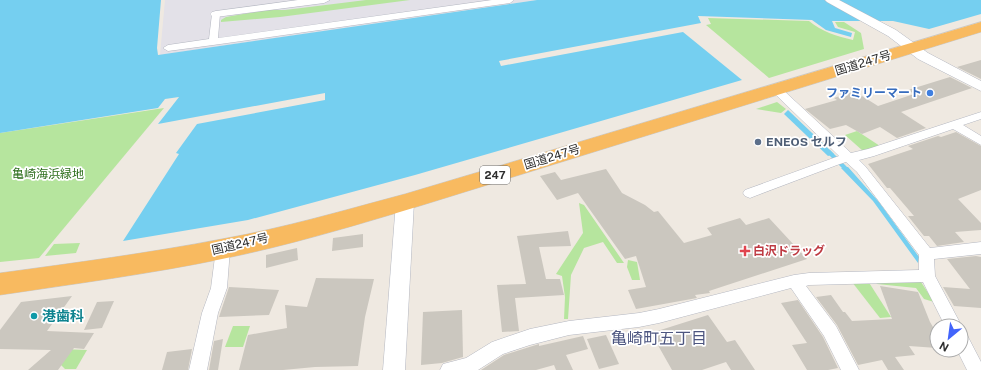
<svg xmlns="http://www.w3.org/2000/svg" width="981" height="370" viewBox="0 0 981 370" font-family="'Public Sans','Noto Sans JP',sans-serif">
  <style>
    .industrial { fill: #e3e1e8 }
    .green { fill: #b6e59e }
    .water { fill: #75cff0 }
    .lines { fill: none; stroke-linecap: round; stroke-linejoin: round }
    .stream { fill: #75cff0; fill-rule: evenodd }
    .building { fill: #cbc7bf }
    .minor-casing { stroke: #b4b7c1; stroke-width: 1 }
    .tertiary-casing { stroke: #b4b7c1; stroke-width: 1 }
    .trunk-casing { stroke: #c9c9c9; stroke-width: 1 }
    .minor { fill: #fff; fill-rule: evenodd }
    .tertiary { fill: #fff; fill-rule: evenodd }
    .trunk { fill: #f8ba60; fill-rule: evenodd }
    .shop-dot { fill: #3f7fe0; stroke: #fff; stroke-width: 1.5 }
    .service-dot { fill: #5c6f8a; stroke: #fff; stroke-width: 1.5 }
    .health-dot { fill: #e0444e; stroke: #fff; stroke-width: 1.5 }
    .culture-dot { fill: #0f9aa8; stroke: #fff; stroke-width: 1.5 }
    .labels { text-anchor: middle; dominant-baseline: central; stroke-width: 3.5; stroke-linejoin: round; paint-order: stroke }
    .shield { fill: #fff; stroke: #6d6d6d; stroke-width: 1 }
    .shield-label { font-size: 11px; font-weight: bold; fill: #2e2e2e }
    .street-label { font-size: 12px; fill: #2e2e2e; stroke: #fff }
    .shop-label { font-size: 12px; font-weight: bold; fill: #366cbe; stroke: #fff; text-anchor: end }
    .service-label { font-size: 12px; font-weight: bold; fill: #4e5e75; stroke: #fff; text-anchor: start }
    .park-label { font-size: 12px; fill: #2c6e1b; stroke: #fff }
    .health-label { font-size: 12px; font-weight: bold; fill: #be3a42; stroke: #fff; text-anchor: start }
    .near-culture-label { font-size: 14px; font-weight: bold; fill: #0d838f; stroke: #fff; text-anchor: start }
    .near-neighbourhood-label { font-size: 16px; fill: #4d5680; stroke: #fff }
  </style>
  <rect width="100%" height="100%" fill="#efe9e1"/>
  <path class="industrial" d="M165,0h372l-377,55z"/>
  <g class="green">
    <path d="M366,0h44l-130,17 -59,5v-2l5,-3 40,-7h19z"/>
    <path d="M708,18l101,3c13,11 28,15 44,19l2,-8 -17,-5 -3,-5h9l17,11 3,16 -95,29 -63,-53 5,-1z"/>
    <path d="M777,102l9,7 -5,4 -25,-4z"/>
    <path d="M164,108l-125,150 -39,4v-129z"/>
    <path d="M857,131l23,15 -17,5 -18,-16z"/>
    <path d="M579,203l5,2 40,58h-7l-14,-21 -19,6 -13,27 -3,44h-4l1,-22 -3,-21 -6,-2 27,-41z"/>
    <path d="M80,243l-4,10 -31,3 9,-12z"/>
    <path d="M628,260l9,2 3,18h-8l-5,-13z"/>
    <path d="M874,280l47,2 13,20 -10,-3 -8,-11 -39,-4z"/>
    <path d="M868,281l23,36 -11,1 -28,-36z"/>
    <path d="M233,326h17l-7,21h-18z"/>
    <path d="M59,349l28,1 -11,19h-11l-11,-11z"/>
  </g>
  <g class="water">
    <path d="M0,0h161l-4,48 1,7 379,-55h444v14l-52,15 -36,-8h-61l3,7 17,5 -1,4 -25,-7 -14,-10 -114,-4 3,7 -202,38 2,5 182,-34 59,48 -327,95 -167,45 -125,21 56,-87 -3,-1 21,-29 128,-24v-7l-167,31 21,-27 -14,2 -7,9 -158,25z"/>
    <path d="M788,110l46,44 -6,2 -44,-42z"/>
    <path d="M848,167l31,35 40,55 -1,6 -45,-62 -32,-33z"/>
  </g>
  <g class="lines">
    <path class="stream" d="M828,149l2,1 21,21v2h-4l-21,-21v-1z"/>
  </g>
  <g class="building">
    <path d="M981,60v19l-24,-12z"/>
    <path d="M950,77l22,11 -71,24 25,16 -29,10 -17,-11 -18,7 -16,-9 -16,4 -25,-20 32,-9 -3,-2 20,-7 24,15 36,-12 -6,-4z"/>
    <path d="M956,132l25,14v44l-23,9 23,24v7l-26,2 9,10 -27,4 -8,-10h-5l-16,-20h6l-24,-28h-3l-19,-24 45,-15 -5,-3 30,-10 3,1z"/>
    <path d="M606,169l16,24 23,12 9,7 4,-1 26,32 28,-8 -5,-7 33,-10 6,7 23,-7 38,41 -98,32 1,2 -15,2 2,3 -61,11 -8,-19 18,-3 -10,-31 -11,3 -47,-66 -21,7 -17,-24 15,-4 6,8z"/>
    <path d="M568,231l3,15 -32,1 7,32h14l4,16 -49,3 4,33 -17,1 -5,-47 29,-1 -9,-48z"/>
    <path d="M363,234v13l-31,4 1,-13z"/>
    <path d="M297,248l1,12 -32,8v-13z"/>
    <path d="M976,256l5,1v51l-27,-2 -11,-19 27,2 -23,-30z"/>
    <path d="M316,278l58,1 -9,38 -7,49 -43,1 -32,3h-44l9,-35 39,-7 -2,-23 22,2z"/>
    <path d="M880,286l38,6 12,30 3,5h4v21l-28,-2 6,9 -20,2 9,13h-16l-6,-10 -24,5 -21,-40 -21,-28 15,-2 12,17h2l7,9 40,-2z"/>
    <path d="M229,287l50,3 -10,25 -50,2z"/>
    <path d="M72,296l-25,35 47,2 -10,16 -10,-1 -16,22h-30l23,-20 -51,-1v-19l21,-28z"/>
    <path d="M798,300l25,37 15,31 -10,2h-21l-15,-25 15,-2 -26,-40z"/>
    <path d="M114,301l-12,27 -18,2 13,-28z"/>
    <path d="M462,310l1,47 -21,6 -21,2 2,-53z"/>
    <path d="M708,315l19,27 8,-2 20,30h-24l-5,-8 -24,8h-30l-21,-37z"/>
    <path d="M606,335l13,29 -20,5 -12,-30z"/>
    <path d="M583,336l5,13 -22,6 7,15h-17l-2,-5 -18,5h-55l23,-15 35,-11v2z"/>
    <path d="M223,339l-5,31h-9l5,-29z"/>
    <path d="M192,349l-4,21h-26l5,-18z"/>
  </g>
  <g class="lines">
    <g class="minor-casing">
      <g id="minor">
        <path d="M492,0h22l-4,3 -297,42 -45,6 -5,-3 5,-3 41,-6 3,-25 4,-3 4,3 -2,24z"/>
        <path d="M777,87l4,1 70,65 17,-4 113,-37v7l-18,6 18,11v9l-28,-16 -79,27 -15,4 6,6 65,82 51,-6v12l-47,5 1,17 24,45 2,5h-16l-22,-44 -114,3 -3,1 30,40 23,44h-18l-17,-34 -33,-48 -132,35 -20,4 -70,8 -39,10 -27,9 -25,16h-38l3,-6 23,-6 26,-16 38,-13 39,-8 70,-8 20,-4 135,-34 15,-2 110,-3v-15l-62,-83 -11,-10 -9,3 -82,31 -5,2 -5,-2 -2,-3 2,-3 94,-34 -66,-64 -1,-2 1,-2z"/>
        <path d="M223,243l5,2 2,4 -3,39 -9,25 -11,57h-18l13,-57 9,-25 5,-39 2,-4z"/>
        <path d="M961,332l6,3 14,27v8h-14l-10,-20h4z"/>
      </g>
    </g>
    <g class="tertiary-casing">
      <g id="tertiary">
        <path d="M298,0h32l-6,3 -108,14 -4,-1 -2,-2 2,-2 4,-1z"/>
        <path d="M825,0h14l57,30 32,23 53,28v10l-63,-32 -30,-23 -61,-34z"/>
        <path d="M405,196l6,1 3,5 -9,168h-22l13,-168 3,-5z"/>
      </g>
    </g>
    <g class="trunk-casing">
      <path id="trunk" d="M981,22v10l-568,176c-63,19 -127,38 -191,51 -73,15 -148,25 -222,36v-22c74,-10 149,-20 222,-34 62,-11 123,-29 183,-45z"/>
    </g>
    <use href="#minor" class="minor"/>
    <use href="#tertiary" class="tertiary"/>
    <use href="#trunk" class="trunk"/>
  </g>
  <circle class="shop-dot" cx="930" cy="93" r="4"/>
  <circle class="service-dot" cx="758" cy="142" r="4"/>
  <path class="health-dot" d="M743 245h4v4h4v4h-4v4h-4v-4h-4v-4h4z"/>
  <circle class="culture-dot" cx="34" cy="316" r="4"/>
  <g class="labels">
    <rect class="shield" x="480" y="166" width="30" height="18" rx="3"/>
    <g class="shield-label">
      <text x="495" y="175">247</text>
    </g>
    <g class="street-label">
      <text transform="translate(863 63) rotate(-17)">国道247号</text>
      <text transform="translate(552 157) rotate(-17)">国道247号</text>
      <text transform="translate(240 244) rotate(-13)">国道247号</text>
    </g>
    <g class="shop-label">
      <text x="922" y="93">ファミリーマート</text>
    </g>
    <g class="service-label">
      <text x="766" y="142">ENEOS セルフ</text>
    </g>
    <g class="park-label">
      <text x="48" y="174">亀崎海浜緑地</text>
    </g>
    <g class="health-label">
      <text x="753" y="251">白沢ドラッグ</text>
    </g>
    <g class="near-culture-label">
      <text x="42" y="316">港歯科</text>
    </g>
    <g class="near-neighbourhood-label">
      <text x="659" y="338">亀崎町五丁目</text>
    </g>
  </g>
  <g transform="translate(949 338) rotate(209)"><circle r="19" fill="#ffffff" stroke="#ababab"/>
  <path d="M0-3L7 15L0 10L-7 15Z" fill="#4264fb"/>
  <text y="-6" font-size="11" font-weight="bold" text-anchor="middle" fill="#2e2e2e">N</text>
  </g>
</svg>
